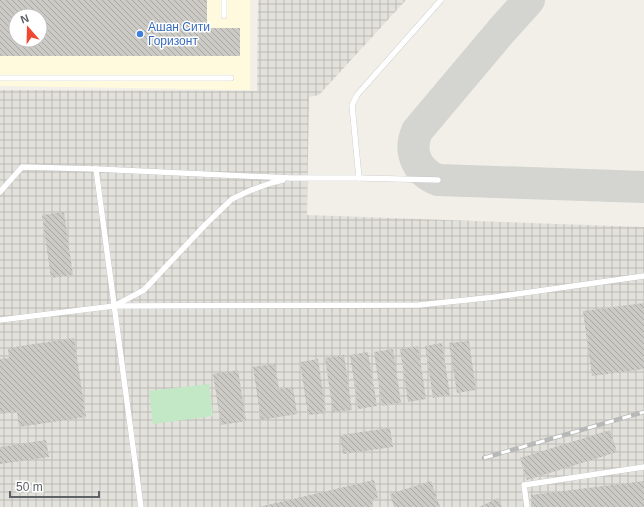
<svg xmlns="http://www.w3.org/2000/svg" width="644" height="507" viewBox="0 0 644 507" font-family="Helvetica,sans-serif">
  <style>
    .commercial { fill: #fff9de; fill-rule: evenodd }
    .industrial { fill: url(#industrial-grid) }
    .pitch { fill: #c3e8c5 }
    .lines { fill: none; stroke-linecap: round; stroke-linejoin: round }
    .taxiway { stroke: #d4d4d0; stroke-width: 32 }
    .building { fill: url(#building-back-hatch); fill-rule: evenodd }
    .service-casing { stroke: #b9bcc1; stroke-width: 6 }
    .service { stroke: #fff; stroke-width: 5.5 }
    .rail-casing { stroke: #b7b8b8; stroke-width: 4.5 }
    .rail { stroke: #fff; stroke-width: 3; stroke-dasharray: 9; stroke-linecap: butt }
    .shop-dot { fill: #3f7fe0; stroke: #fff; stroke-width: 1.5 }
    .labels { text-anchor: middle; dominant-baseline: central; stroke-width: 3; stroke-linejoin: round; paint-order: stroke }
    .shop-label { font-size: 12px; fill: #366cbe; stroke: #fff; text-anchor: start }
  </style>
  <defs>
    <pattern id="industrial-grid" width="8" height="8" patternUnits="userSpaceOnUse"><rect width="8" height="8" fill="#e2e1db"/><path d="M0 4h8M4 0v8" fill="none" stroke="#babab5"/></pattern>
    <pattern id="building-back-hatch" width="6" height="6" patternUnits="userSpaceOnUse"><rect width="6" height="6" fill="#cccac4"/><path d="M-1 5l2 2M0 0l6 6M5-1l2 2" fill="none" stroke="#a9a7a3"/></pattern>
  </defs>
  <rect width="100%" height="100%" fill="#f1efe7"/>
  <path class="commercial" d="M0,0h250v90l-250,-4zM16,16h24v24h-24z"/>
  <path class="industrial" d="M258,0h148l-87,95 -10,2 -2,118 337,12v280h-644v-417l257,1z"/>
  <path class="pitch" d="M209,384l4,32 -60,8 -4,-33z"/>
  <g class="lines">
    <path class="taxiway" d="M529,0l-27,30 -85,101c-9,21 0,41 21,49l206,7"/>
  </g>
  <g class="building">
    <path d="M0,0h207v28h33v28h-240zM16,16h24v24h-24z"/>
    <path d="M64,212l9,63 -22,3 -9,-63z"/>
    <path d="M644,303v66l-52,7 -9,-65z"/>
    <path d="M74,338l12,79 -67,10 -2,-15 -17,2v-55l9,-1 -1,-10z"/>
    <path d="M469,341l7,49 -19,3 -8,-50z"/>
    <path d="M442,343l8,52 -17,3 -8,-52z"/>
    <path d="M418,346l8,53 -18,3 -8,-53z"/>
    <path d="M393,349l8,54 -19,3 -8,-54z"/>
    <path d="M368,352l9,54 -19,3 -8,-54z"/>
    <path d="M344,355l8,55 -19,2 -8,-54z"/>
    <path d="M318,359l8,54 -18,2 -8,-53z"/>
    <path d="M275,364l4,25 14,-2 4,27 -36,6 -8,-53z"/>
    <path d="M238,370l8,51 -25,4 -8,-51z"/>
    <path d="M390,428l3,19 -50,7 -3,-19z"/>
    <path d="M610,430l7,22 -90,28 -7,-22z"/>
    <path d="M46,440l3,17 -49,7v-17z"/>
    <path d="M374,480l4,18 -7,2 2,7h-114z"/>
    <path d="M431,481l9,26h-46l-4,-13z"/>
    <path d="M644,481v26h-112l-1,-12z"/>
    <path d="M498,498l4,9h-23z"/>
  </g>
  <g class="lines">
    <g class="service-casing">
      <g id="service">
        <path d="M224,0v16"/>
        <path d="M0,78h231"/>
        <path d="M96,169l45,338"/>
        <path d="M359,178l-7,-73 5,-10 84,-95"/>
        <path d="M0,192l22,-25 74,2 195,9h68l79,2"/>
        <path d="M116,305l28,-15 62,-66 26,-25 17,-8 22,-8 12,-3"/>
        <path d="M0,320l114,-14 305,-1 76,-8 149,-21"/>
        <path d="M527,507l-3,-22 120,-18"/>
      </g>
    </g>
    <use href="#service" class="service"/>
    <g class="rail-casing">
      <path id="rail" d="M484,458l160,-46"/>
    </g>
    <use href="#rail" class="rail"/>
  </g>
  <circle class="shop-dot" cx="140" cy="34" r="4"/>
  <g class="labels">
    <g class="shop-label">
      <text x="148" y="27">Ашан Сити<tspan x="148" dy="14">Горизонт</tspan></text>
    </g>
  </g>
  <g transform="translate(28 28) rotate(340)"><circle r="19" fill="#ffffff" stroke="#bfc0c2"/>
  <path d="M0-3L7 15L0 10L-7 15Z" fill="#ee4830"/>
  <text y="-6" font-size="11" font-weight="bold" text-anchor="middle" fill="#5e6267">N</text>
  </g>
  <path d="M10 491v6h89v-6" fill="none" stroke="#5e6267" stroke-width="2"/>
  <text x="16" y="491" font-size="12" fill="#5e6267" stroke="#ffffff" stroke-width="3" paint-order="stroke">50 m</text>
</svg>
